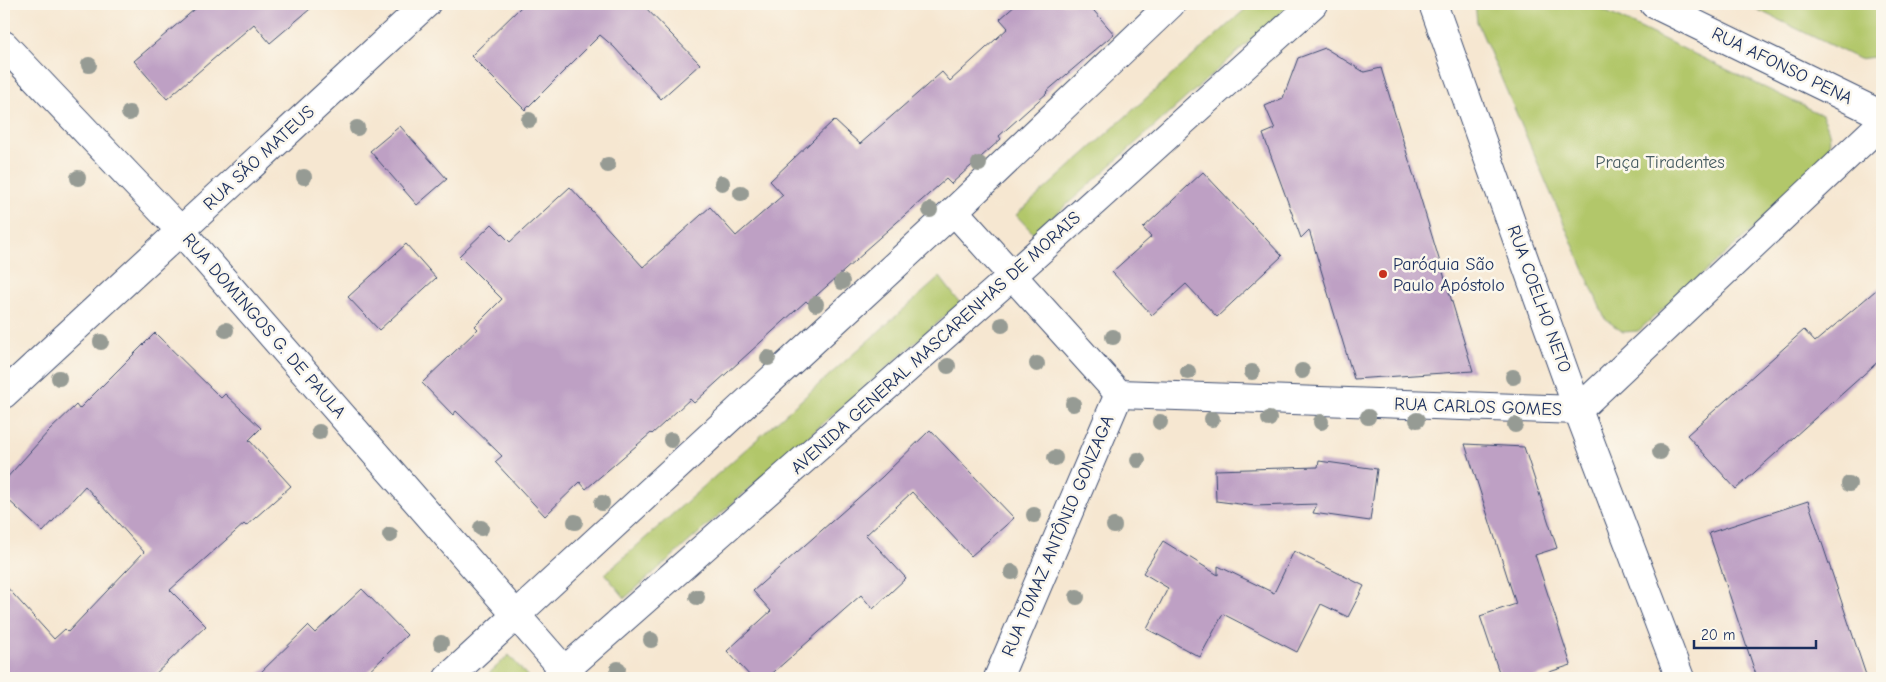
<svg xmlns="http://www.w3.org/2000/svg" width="1886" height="682" viewBox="0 0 1886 682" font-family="'Comic Neue',sans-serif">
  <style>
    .green { fill: #b2c76b; stroke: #667b64 }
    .building { fill: #bea0c4 }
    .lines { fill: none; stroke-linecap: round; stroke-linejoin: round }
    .street-casing { stroke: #3c4b6f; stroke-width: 30 }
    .secondary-casing { stroke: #3c4b6f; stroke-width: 30 }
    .street { stroke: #fff; stroke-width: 28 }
    .secondary { stroke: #fff; stroke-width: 28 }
    .tree { fill: #969b94 }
    .poi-dot { fill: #c8321e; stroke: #fbf7ec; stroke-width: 2 }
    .labels { text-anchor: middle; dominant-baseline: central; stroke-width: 5; stroke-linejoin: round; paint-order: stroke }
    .street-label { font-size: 18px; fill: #1b2f5e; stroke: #fbf7ec }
    .park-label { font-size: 18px; fill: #485d62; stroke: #fbf7ec }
    .poi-label { font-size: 18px; fill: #1b2f5e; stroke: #fbf7ec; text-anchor: start }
  </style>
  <rect width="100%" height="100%" fill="#fbf7ec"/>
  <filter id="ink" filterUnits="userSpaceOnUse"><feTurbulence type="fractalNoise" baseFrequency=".02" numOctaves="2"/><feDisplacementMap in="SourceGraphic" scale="10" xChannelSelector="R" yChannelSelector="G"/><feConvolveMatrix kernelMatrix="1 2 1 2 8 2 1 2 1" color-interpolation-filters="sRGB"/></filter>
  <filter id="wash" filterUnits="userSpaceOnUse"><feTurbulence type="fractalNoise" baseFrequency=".0096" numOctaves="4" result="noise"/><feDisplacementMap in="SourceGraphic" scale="20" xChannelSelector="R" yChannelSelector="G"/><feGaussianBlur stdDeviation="1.12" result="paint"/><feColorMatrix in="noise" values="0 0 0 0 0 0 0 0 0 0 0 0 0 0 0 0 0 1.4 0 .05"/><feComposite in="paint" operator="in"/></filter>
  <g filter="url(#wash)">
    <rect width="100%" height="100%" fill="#f6e7d1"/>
    <g class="green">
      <path d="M1251,4h40l-257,230 -18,-19z"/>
      <path d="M1475,4h115l232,111c13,25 8,31 -3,56l-181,160 -15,1 -18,-13 -128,-297z"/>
      <path d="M1746,4h136v32l-8,21 -15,2z"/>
      <path d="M940,277l20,26 -335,295 -20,-24z"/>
      <path d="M509,655l20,23h-45z"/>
    </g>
    <g id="blocks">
      <g class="building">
        <path d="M201,4h115l-46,39 -16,-19 -87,75 -33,-38z"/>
        <path d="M524,4h118l58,60 -39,35 -47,-52 -14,-12 -75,75 -54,-54z"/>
        <path d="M1017,4h71l26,30 -68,58 1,1 -48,43 2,3 -50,45 -5,-5 -83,73 1,1 -56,50 -2,-2 -112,102 -4,-4 -38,35 -1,-1 -65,56 -6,-7 -35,34 -50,-54 7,-6 -46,-45 -3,4 -31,-32 56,-54 -3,-3 27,-27 -43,-43 33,-32 18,18 60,-55 73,80 67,-60 26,29 47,-41 -13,-14 64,-61 26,24 82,-72 8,9 58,-53 -8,-9z"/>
        <path d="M1325,48l39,24 17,-4 92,303 -119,8 -45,-149 -8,8 -38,-104 12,-5 -10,-23 18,-8 15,-40z"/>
        <path d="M400,126l47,53 -30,26 -47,-54z"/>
        <path d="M1203,172l79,84 -65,61 -31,-33 -34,31 -40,-43 39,-35 -8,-9z"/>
        <path d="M406,244l30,34 -57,52 -31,-33z"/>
        <path d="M1882,285v73l-146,131 -49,-54 117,-105 11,12z"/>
        <path d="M155,333l66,65 4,-4 36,34 -12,12 42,46 -45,40 -2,-2 -74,66 36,36 -55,52h-147v-94l50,55 11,-10 3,3 76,-80 -59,-66 -42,46 -39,-36v-15l44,-49 28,-27 3,4z"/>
        <path d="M930,430l84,88 -43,38 -59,-64 -46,43 40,43 -33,31 -12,-14 -94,83h-15l-25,-27 44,-40 -18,-20 129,-114z"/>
        <path d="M1465,444l59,3 33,101 -22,7 36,110 -40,13h-30l-21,-62 36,-12z"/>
        <path d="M1319,461l58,8 -7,52 -57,-8 4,-9 -62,2 -39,-5 -1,-31 103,-3z"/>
        <path d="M1808,501l59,177h-110l-48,-145z"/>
        <path d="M1163,541l55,34v-9l56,27 20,-42 70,35 -16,31 -27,-13 -24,48 -74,-38 -23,43 -53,-28 21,-41 -25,-15z"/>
        <path d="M362,589l45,46 -45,43h-107l53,-52 7,7z"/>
      </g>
    </g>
  </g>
  <g filter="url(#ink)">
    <use href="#blocks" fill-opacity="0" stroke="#3c4b6f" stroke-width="1"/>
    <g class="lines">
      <g class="street-casing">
        <g id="street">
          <path d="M1433,4l145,406 102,268"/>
          <path d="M4,45l176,185 391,448"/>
          <path d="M954,211l165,183 459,16 304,-287"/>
          <path d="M4,394l422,-390"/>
          <path d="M998,678l121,-284"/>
        </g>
      </g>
      <g class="secondary-casing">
        <g id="secondary">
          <path d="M1654,4l228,111"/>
          <path d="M448,678l506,-467 217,-207"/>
          <path d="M556,678l456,-402 301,-272"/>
        </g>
      </g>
      <use href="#street" class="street"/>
      <use href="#secondary" class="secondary"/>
    </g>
    <g class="tree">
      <circle cx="89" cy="65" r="8"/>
      <circle cx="129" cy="113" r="8"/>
      <circle cx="529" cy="120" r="8"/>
      <circle cx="357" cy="128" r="8"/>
      <circle cx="979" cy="164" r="8"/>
      <circle cx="608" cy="165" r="8"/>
      <circle cx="304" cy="177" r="8"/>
      <circle cx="78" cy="178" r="8"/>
      <circle cx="722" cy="183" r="8"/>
      <circle cx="741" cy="193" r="8"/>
      <circle cx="930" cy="210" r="8"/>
      <circle cx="842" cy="282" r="8"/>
      <circle cx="816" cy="304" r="8"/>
      <circle cx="1002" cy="325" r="8"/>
      <circle cx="226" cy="330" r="8"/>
      <circle cx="1113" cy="337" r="8"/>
      <circle cx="101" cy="342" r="8"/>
      <circle cx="768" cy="358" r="8"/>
      <circle cx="1037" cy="364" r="8"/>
      <circle cx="948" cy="366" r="8"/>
      <circle cx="1302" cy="371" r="8"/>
      <circle cx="1188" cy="372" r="8"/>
      <circle cx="1252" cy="372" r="8"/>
      <circle cx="1513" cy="377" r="8"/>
      <circle cx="59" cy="378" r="8"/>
      <circle cx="1073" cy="404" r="8"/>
      <circle cx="1368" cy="417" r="8"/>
      <circle cx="1212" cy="419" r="8"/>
      <circle cx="1269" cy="419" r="8"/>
      <circle cx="1417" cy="420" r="8"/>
      <circle cx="1160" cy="422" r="8"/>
      <circle cx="1321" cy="422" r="8"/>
      <circle cx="1515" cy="425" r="8"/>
      <circle cx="319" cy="432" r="8"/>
      <circle cx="671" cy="440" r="8"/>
      <circle cx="1660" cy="452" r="8"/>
      <circle cx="1055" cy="458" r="8"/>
      <circle cx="1138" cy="460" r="8"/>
      <circle cx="1849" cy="484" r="8"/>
      <circle cx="602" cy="503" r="8"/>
      <circle cx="1034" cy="515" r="8"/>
      <circle cx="575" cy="522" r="8"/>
      <circle cx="1114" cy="526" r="8"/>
      <circle cx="481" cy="528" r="8"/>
      <circle cx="390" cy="535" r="8"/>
      <circle cx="1012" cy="572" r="8"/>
      <circle cx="697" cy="597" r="8"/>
      <circle cx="1077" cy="597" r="8"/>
      <circle cx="651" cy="640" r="8"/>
      <circle cx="441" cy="643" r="8"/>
      <circle cx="618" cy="669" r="8"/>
    </g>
  </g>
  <circle class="poi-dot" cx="1383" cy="274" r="5"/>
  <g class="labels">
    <g class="street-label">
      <text transform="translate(1782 66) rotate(26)">RUA AFONSO PENA</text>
      <text transform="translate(259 158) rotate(-43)">RUA SÃO MATEUS</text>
      <text transform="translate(1539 299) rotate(70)">RUA COELHO NETO</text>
      <text transform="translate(264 326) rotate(49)">RUA DOMINGOS G. DE PAULA</text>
      <text transform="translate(936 343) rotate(-42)">AVENIDA GENERAL MASCARENHAS DE MORAIS</text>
      <text transform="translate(1478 407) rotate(2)">RUA CARLOS GOMES</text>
      <text transform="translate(1058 536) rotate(-67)">RUA TOMAZ ANTÔNIO GONZAGA</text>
    </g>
    <g class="park-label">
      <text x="1660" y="162">Praça Tiradentes</text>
    </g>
    <g class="poi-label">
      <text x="1393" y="264">Paróquia São<tspan x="1393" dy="21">Paulo Apóstolo</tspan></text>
    </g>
  </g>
  <rect width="1886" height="682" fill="none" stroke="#fbf7ec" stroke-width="20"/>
  <path d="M1694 640v8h122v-8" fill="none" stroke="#1b2f5e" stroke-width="2.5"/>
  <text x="1701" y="640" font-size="15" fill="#1b2f5e" stroke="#fbf7ec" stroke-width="4" paint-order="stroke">20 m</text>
</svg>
